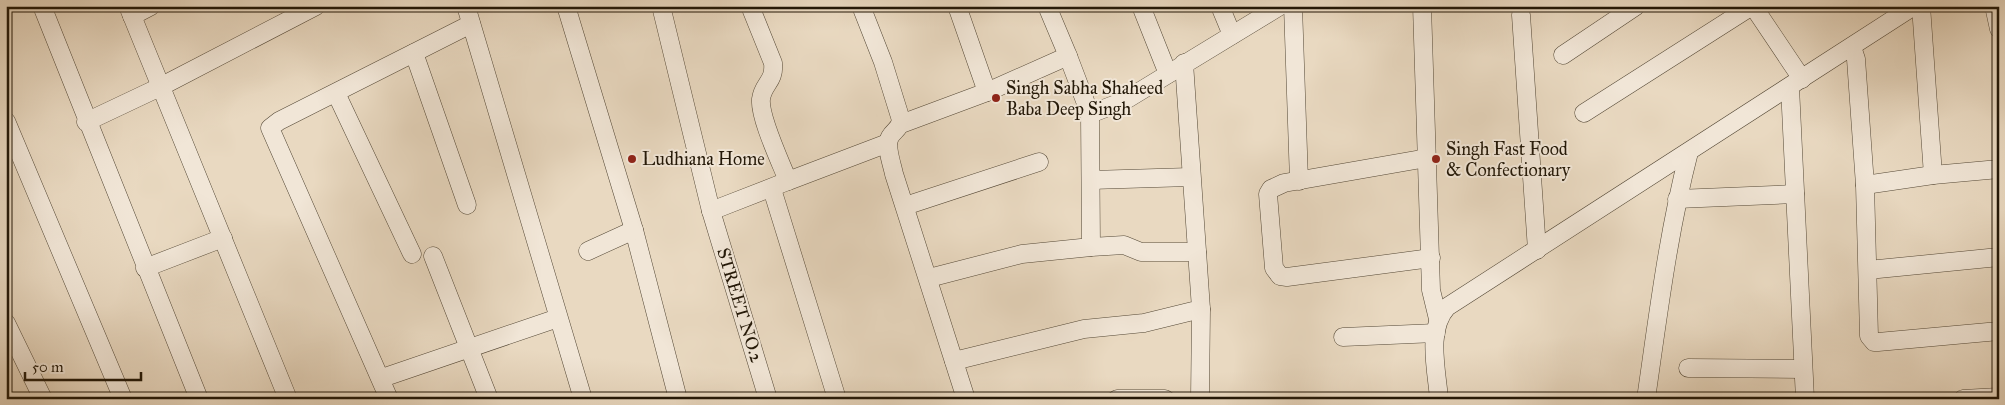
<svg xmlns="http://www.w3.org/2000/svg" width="2005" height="405" viewBox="0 0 2005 405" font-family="'IM FELL Great Primer',serif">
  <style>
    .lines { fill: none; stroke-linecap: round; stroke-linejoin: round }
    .minor-casing { stroke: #544836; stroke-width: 19 }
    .minor { stroke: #f1e6d7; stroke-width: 18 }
    .poi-dot { fill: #8f2418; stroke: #f1e6d7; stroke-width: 2 }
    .labels { text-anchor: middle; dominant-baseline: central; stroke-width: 4; stroke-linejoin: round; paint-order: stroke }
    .poi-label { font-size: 18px; fill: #221707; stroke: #f1e6d7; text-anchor: start }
    .street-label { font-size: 18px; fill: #221707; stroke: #f1e6d7 }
  </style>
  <rect width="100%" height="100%" fill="#e9d9c1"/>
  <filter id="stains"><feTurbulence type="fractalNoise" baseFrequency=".004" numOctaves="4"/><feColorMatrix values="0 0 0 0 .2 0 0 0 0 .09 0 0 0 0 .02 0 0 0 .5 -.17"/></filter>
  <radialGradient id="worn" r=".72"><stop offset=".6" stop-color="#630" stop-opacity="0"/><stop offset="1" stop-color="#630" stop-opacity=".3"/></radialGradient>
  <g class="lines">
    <g class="minor-casing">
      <g id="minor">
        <path d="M42,6l157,393"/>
        <path d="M128,6l160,393"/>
        <path d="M466,6l117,393"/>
        <path d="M566,6l68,224 44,169"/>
        <path d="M661,6l50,205 57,188"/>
        <path d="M861,6l22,56 18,58c-1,9 -7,10 -11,17 -5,9 2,27 4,37l72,225"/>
        <path d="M957,6l30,86"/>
        <path d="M1141,6l27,68"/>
        <path d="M1220,6l12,29"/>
        <path d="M1293,6l6,175"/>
        <path d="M1422,6l9,284 7,29"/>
        <path d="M1753,6l49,73"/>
        <path d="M1921,6l12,169"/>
        <path d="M1994,6l5,23"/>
        <path d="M1521,15l16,235"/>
        <path d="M132,16l19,-10"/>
        <path d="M1852,47l4,12 9,126 4,151 5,6h4l121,-11"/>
        <path d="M414,53l53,152"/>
        <path d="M1563,55l73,-49"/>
        <path d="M1068,56l22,58 34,-13 156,-95"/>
        <path d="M1790,87l15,312"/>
        <path d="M336,93l76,161"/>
        <path d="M1584,113l168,-107"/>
        <path d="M1090,114l1,133"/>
        <path d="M6,121l117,278"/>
        <path d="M86,122l74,-35 156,-81"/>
        <path d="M901,124l86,-32 81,-36 -21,-50"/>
        <path d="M1427,158l-143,25 -13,6 -3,5 6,74 6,8 7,1 144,-19"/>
        <path d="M1091,180l99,-3"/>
        <path d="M788,181l100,-38"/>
        <path d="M1865,185l68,-10 66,-6"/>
        <path d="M772,189l65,210"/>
        <path d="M1677,199l118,-5"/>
        <path d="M905,206l134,-44"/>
        <path d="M711,211l77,-30c-7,-18 -29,-64 -27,-82 2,-16 14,-17 12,-36l-23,-57"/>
        <path d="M588,251l46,-21"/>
        <path d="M433,256l56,143"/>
        <path d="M145,268l78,-30"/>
        <path d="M1868,270l131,-13"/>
        <path d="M929,278l93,-24 69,-7 33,-2 17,7h56"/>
        <path d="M6,323l37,76"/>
        <path d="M1343,337l93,-4"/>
        <path d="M954,361l130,-32 60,-6 57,-14 -17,-246"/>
        <path d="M1688,368l115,1"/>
        <path d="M382,378l176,-60"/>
        <path d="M389,399l-119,-271 9,-7 192,-97"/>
        <path d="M1117,399h48"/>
        <path d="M1200,399l1,-90"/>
        <path d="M1439,399c-2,-28 -13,-69 8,-92l467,-301"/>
        <path d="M1646,399c12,-83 22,-166 43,-247"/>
        <path d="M1963,399l36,-2"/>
      </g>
    </g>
    <use href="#minor" class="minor"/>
  </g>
  <g class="poi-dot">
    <circle cx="996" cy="98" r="5"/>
    <circle cx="632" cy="159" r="5"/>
    <circle cx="1436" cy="159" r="5"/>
  </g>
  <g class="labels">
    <g class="poi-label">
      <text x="1006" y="88">Singh Sabha Shaheed<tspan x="1006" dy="21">Baba Deep Singh</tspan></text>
      <text x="1446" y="149">Singh Fast Food<tspan x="1446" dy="21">&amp; Confectionary</tspan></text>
      <text x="642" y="159">Ludhiana Home</text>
    </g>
    <g class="street-label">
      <text transform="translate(740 305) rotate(73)">STREET NO.2</text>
    </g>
  </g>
  <rect width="2005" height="405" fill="none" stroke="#e9d9c1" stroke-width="25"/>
  <rect x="8" y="8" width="1990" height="390" fill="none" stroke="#221707" stroke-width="2.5"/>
  <rect x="12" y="12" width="1980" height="380" fill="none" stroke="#221707"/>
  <path d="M25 372v8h116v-8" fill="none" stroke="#221707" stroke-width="2.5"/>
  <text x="32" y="372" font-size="15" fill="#221707" stroke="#f1e6d7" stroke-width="4" paint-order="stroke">50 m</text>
  <rect width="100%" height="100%" filter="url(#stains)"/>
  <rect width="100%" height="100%" fill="url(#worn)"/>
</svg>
